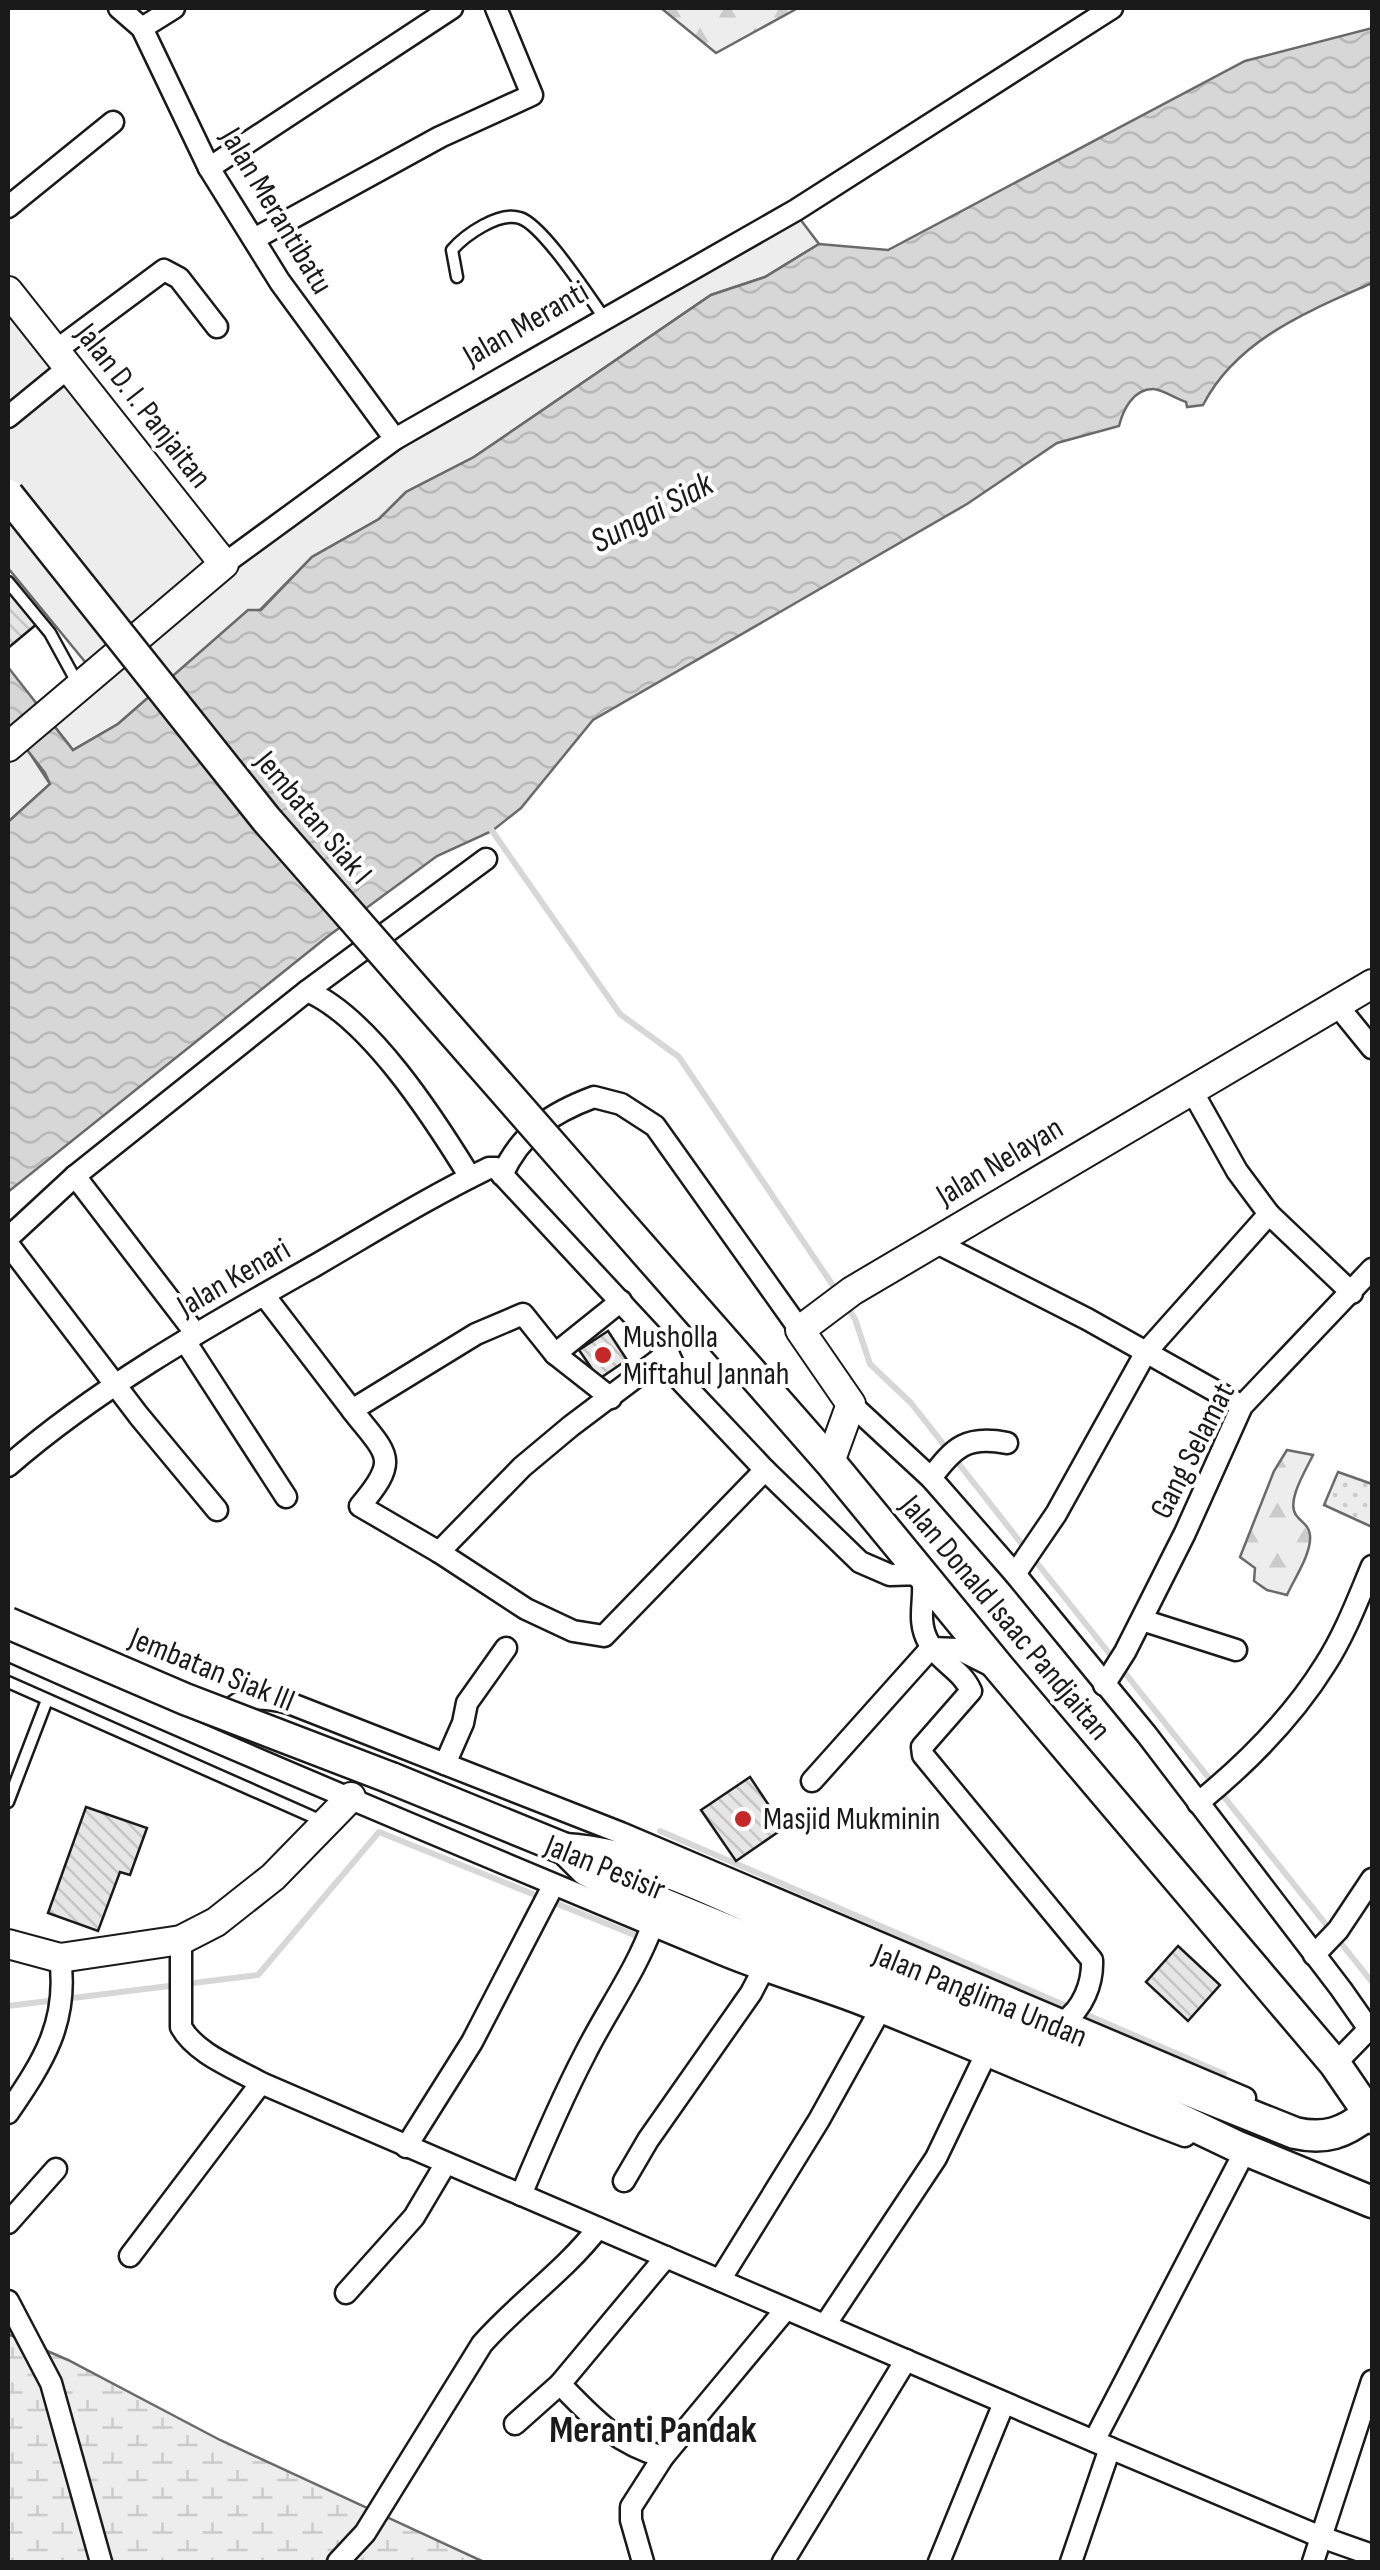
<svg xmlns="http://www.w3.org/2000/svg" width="1380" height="2570" viewBox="0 0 1380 2570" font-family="'Sofia Sans Condensed',sans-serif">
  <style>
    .grass { fill: url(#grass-dots); stroke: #6a6a6a; stroke-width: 2.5 }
    .forest { fill: url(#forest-firs); stroke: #6a6a6a; stroke-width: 2.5 }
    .wetland { fill: url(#wetland-marsh); stroke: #6a6a6a; stroke-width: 2.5 }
    .built { fill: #ededed; stroke: #6a6a6a; stroke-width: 2.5 }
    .water { fill: url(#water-waves); stroke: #6a6a6a; stroke-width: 2.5 }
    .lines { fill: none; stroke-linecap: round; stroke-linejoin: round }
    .stream { stroke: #d7d7d7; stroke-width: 6 }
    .building { fill: url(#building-back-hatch); stroke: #1a1a1a; stroke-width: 2.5 }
    .lane-casing { stroke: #1a1a1a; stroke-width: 15 }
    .street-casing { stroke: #1a1a1a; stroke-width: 25 }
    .secondary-casing { stroke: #1a1a1a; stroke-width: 32 }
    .primary-casing { stroke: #1a1a1a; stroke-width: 35 }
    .lane { stroke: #fff; stroke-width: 10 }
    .street { stroke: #fff; stroke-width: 20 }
    .secondary { stroke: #fff; stroke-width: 28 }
    .primary { stroke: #fff; stroke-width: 30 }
    .primary-bridge-casing { stroke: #1a1a1a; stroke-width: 35; stroke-linecap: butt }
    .primary-bridge { stroke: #fff; stroke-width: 30 }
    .poi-dot { fill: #c62828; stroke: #fff; stroke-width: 4 }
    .labels { text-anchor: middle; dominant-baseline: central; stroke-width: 8; stroke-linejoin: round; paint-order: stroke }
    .street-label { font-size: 32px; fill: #1a1a1a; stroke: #fff }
    .poi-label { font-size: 32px; fill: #1a1a1a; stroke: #fff; text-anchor: start }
    .water-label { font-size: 35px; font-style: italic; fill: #1a1a1a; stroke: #fff }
    .quarter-label { font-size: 38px; font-weight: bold; fill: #1a1a1a; stroke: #fff }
  </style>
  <defs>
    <pattern id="grass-dots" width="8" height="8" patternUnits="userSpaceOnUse" patternTransform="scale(2.5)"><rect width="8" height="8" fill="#ededed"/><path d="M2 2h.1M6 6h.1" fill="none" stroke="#cbcbcb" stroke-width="1.8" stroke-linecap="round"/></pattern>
    <pattern id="forest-firs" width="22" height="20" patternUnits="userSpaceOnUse" patternTransform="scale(2.5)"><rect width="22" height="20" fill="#ededed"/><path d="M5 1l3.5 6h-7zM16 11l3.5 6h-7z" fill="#cbcbcb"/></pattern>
    <pattern id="wetland-marsh" width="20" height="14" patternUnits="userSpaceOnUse" patternTransform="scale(2.5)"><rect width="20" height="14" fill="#ededed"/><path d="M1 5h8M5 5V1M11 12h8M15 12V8" fill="none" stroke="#cbcbcb"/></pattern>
    <pattern id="water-waves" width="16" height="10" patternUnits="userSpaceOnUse" patternTransform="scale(2.5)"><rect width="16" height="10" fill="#d7d7d7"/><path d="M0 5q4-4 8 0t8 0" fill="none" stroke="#b8b8b8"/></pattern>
    <pattern id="building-back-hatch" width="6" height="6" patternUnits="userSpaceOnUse" patternTransform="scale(2.5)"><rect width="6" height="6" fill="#e6e6e6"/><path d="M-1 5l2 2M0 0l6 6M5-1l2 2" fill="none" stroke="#c5c5c5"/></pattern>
  </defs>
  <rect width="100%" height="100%" fill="#fff"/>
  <path class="grass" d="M1338,1472l34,12v43l-48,-22z"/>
  <g class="forest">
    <path d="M661,8h137l-82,45z"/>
    <path d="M1287,1450l26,5c-7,15 -27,46 -17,60 5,7 13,10 14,20 2,18 -16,44 -23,60l-20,-5 -13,-9 1,-13 -15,-11 34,-86z"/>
  </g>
  <path class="wetland" d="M8,2334l60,26 152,80 264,122h-476z"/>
  <g class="built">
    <path d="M797,215l22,29 -54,33 -54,18 -237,162 -68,35 -27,27 -67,38 -52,53 -12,1 -130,113 -45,26 -22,-28 177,-149 170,-127z"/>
    <path d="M8,312l197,250 -119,101 -78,-95z"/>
    <path d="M25,746l25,38 -42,38v-62z"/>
  </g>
  <path class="water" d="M1372,28v255c-63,28 -135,56 -169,122l-16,2 -1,-5c-10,-3 -24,-13 -33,-13 -20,0 -30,21 -34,37l-62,17 -90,61 -374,216 -72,88 -29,23 -55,25 -110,81 -319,255v-370l42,-38 -5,-11 -37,-48v-58l65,83 45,-26 130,-114h13l51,-53 67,-38 27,-27 68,-35 237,-162 54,-18 54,-33 69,6 357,-189z"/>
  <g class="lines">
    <g class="stream">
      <path d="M488,825l132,189 59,43 159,236"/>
      <path d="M845,1303l10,16 15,45 41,39 114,145"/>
      <path d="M1033,1558l339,424"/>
      <path d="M660,1831l564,243"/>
      <path d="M8,2006l250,-31 121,-143 258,104"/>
    </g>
  </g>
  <g class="building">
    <path d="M12,592l26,31 -30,25v-52z"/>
    <path d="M608,1331l19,29 -28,19 -20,-29z"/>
    <path d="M750,1777l34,51 -48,33 -35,-51z"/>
    <path d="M86,1807l61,21 -17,47 -10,-3 -22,59 -50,-18z"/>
    <path d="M1178,1946l42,39 -32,36 -42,-39z"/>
  </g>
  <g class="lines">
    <g class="lane-casing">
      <g id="lane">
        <path d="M457,277l-5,-27c13,-15 47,-39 68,-32 23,7 69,79 85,101"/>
        <path d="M8,582l42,51 29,53"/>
        <path d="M8,1682l314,139"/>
        <path d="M8,1802l39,-102"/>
      </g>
    </g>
    <g class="street-casing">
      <g id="street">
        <path d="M119,8l23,20 67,140 71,114 115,157"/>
        <path d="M142,28l32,-20"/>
        <path d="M209,168l243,-160"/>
        <path d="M8,207l105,-85"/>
        <path d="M254,239l186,-102 92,-42 -36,-87"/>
        <path d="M55,351l109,-81 15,8 38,49"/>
        <path d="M8,417l60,-49"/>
        <path d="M224,564l171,-125 401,-229 316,-202"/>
        <path d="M307,991l179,-132"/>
        <path d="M1337,1005l35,43"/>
        <path d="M1191,1089l46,82 32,43 83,79"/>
        <path d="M502,1175c19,-42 49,-62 92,-78l27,7 34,22 145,204"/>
        <path d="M75,1176l121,158"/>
        <path d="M8,1238l67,-62 232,-185c62,26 128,129 163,186"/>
        <path d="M935,1242l152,77 155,87"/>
        <path d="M8,1244l131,172 78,94"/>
        <path d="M264,1295l88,115 124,-76 47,-20 32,40 56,44"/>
        <path d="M185,1341l101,156"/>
        <path d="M555,1354l66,-53"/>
        <path d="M851,1404l80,74 84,96 132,161 194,254 28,40 -34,35"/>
        <path d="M352,1410c35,45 49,48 8,96l79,46 87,57 47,22 31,5 161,-166"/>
        <path d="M8,1466c92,-80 202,-141 308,-201 57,-33 113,-68 173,-97h7l172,185 13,28 84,89 95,92 30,13 32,-1c5,24 -7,45 7,69 11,19 33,27 42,48l-49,56 1,8 169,205c1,23 -9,49 -29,62"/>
        <path d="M931,1478c23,-31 36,-43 76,-35"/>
        <path d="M439,1552l83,-85 49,-41 97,-73"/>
        <path d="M1015,1574l41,-60 90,-162 123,-138"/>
        <path d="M1142,1620l94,30"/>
        <path d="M931,1648l27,1 36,18"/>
        <path d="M8,1650c235,105 473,204 711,303 45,19 91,32 136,49 111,43 219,93 330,134"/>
        <path d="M1104,1685l21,-33 60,-119 57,-127 130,-137"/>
        <path d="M224,1721c13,-29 39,-24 65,-18l332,130 624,265"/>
        <path d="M445,1764l18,-41 4,-20 39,-55"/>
        <path d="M812,1781l119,-133"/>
        <path d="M1198,1803c49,-40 94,-85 127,-138 20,-31 33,-66 47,-99"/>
        <path d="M181,1940v87c15,27 54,41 80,56l849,365 211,89 51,18"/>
        <path d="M1314,1955l24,-25 34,-51"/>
        <path d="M8,2113c35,-51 61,-91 52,-155"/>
        <path d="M406,2147l66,-105 81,-156"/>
        <path d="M624,2181l24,-41 103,-147 12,-23"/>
        <path d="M521,2195c20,-48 40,-95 64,-141 22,-44 51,-83 68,-130"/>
        <path d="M8,2223l48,-54"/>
        <path d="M130,2256l131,-173"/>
        <path d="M720,2280l99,-160 60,-108"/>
        <path d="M346,2293l68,-76 32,-54"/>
        <path d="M8,2301l43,82 50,179"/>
        <path d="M825,2325l111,-167 49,-102"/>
        <path d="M515,2424l45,-40"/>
        <path d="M1094,2441l152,-292"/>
        <path d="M663,2457c-48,-14 -69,-38 -103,-73l106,-127"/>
        <path d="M338,2562l27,-29 117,-189c37,-42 82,-72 116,-116"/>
        <path d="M643,2562l-12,-42v-13l32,-50 123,-148"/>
        <path d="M783,2562l123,-202"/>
        <path d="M939,2562l65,-159"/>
        <path d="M1071,2562l39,-114"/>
        <path d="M1313,2562l59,-181"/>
      </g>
    </g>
    <g class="secondary-casing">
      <g id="secondary">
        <path d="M8,291l216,273 -216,183"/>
        <path d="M830,1462l21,-58 -51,-74 52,-39 520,-307"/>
        <path d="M8,1944l52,14 121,-18 35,-18 57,-45 78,-80"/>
      </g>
    </g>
    <g class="primary-casing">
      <g id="primary">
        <path d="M578,1175l252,287 171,208 334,394 37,54"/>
        <path d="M391,1778l174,71 21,21 19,10 520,213 111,53 136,56"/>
        <path d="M565,1849c92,6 173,56 257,91 157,66 315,130 473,193 30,7 49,0 73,-19"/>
      </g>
    </g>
    <use href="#lane" class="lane"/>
    <use href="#street" class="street"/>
    <use href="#secondary" class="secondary"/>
    <use href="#primary" class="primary"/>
    <g class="primary-bridge-casing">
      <g id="primary-bridge">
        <path d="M8,495l258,324 312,356"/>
        <path d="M8,1623l177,76 206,79"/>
      </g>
    </g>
    <use href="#primary-bridge" class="primary-bridge"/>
  </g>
  <g class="poi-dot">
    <circle cx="603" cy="1355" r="10"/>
    <circle cx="743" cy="1819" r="10"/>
  </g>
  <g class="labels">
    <g class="street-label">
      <text transform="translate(276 211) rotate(59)">Jalan Merantibatu</text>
      <text transform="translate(526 324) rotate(-30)">Jalan Meranti</text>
      <text transform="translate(143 406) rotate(52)">Jalan D. I. Panjaitan</text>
      <text transform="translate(313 818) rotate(50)">Jembatan Siak I</text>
      <text transform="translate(1000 1162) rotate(-31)">Jalan Nelayan</text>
      <text transform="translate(234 1278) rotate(-30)">Jalan Kenari</text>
      <text transform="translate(1193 1451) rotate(-63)">Gang Selamat</text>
      <text transform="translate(1005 1618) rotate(50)">Jalan Donald Isaac Pandjaitan</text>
      <text transform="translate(212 1670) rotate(22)">Jembatan Siak III</text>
      <text transform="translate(605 1868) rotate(22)">Jalan Pesisir</text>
      <text transform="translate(980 1996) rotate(22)">Jalan Panglima Undan</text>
    </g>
    <g class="poi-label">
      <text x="623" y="1337">Musholla<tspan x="623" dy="37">Miftahul Jannah</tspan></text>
      <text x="763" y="1819">Masjid Mukminin</text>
    </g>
    <g class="water-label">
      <text transform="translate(652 513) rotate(-28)">Sungai Siak</text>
    </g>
    <g class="quarter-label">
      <text x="653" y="2430">Meranti Pandak</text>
    </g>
  </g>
  <rect width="1380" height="2570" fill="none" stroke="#1a1a1a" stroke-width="20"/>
</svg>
